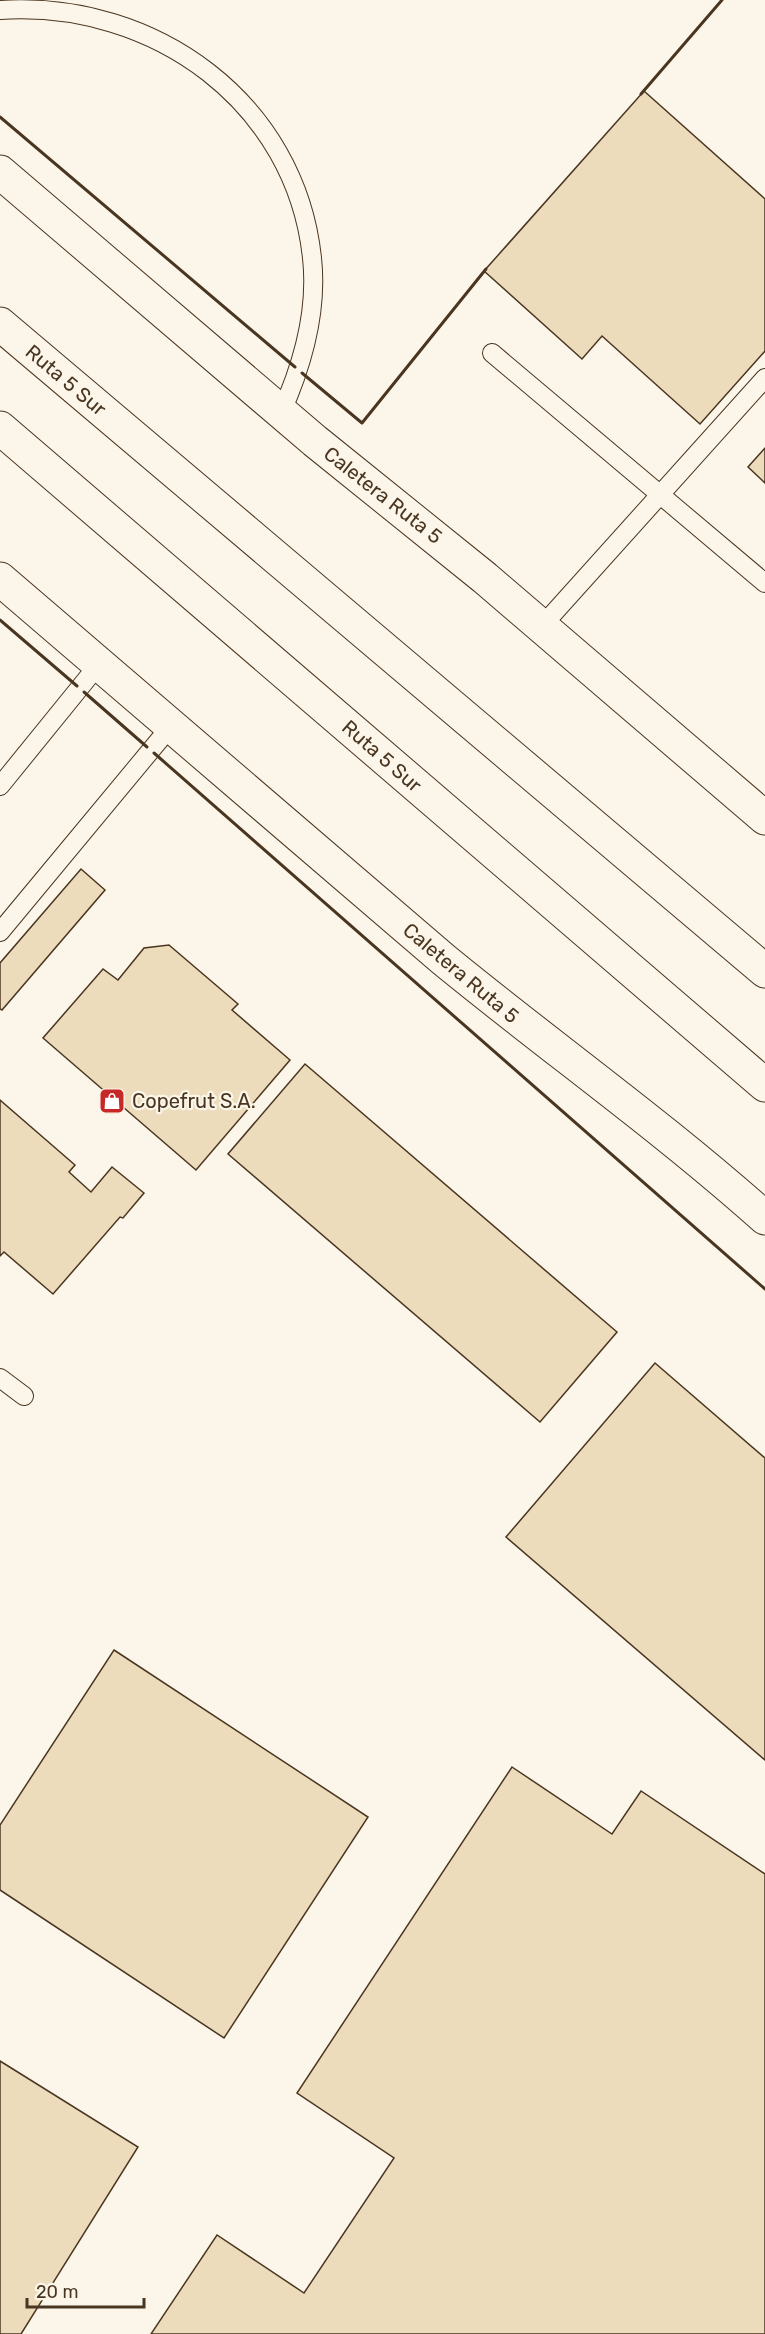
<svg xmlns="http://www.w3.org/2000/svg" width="765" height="2334" viewBox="0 0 765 2334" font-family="Rubik,sans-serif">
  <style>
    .building { fill: #ecdcbc; stroke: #4a3520; stroke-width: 1.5 }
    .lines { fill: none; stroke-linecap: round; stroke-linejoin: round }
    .service-casing { stroke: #4a3520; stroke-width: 20 }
    .tertiary-casing { stroke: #4a3520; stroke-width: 35 }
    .motorway-casing { stroke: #4a3520; stroke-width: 35 }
    .service { stroke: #fbf6e9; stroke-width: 18 }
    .tertiary { stroke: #fbf6e9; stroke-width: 33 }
    .motorway { stroke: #fbf6e9; stroke-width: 33 }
    .wall { stroke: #4a3520; stroke-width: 3 }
    .labels { text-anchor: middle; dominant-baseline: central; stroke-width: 4.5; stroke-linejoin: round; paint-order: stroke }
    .street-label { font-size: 20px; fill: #4a3520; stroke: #fbf6e9 }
    .poi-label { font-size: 20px; fill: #4a3520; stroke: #fbf6e9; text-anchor: start }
  </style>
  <rect width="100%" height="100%" fill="#fbf6e9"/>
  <g class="building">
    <path d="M644,91l121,108v152l-65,73 -98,-88 -20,23 -98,-88z"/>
    <path d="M765,448v35l-17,-16z"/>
    <path d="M81,869l24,21 -103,120 -2,-1v-46z"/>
    <path d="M169,945l69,59 -6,6 58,50 -94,110 -153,-132 60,-69 15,11 26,-32z"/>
    <path d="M305,1064l312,268 -77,90 -312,-268z"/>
    <path d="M0,1100l75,65 -6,7 22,20 21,-25 32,26 -21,25 -3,-1 -67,77 -49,-42 -4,4z"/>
    <path d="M655,1363l110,95v302l-259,-223z"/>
    <path d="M114,1650l254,167 -144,221 -224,-148v-65z"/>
    <path d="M512,1767l100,67 29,-43 124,83v460h-614l66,-99 87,58 90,-135 -97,-65z"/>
    <path d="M0,2061l138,86 -117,187h-21z"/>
  </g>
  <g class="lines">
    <g class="service-casing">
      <g id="service">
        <path d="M0,10c156,-10 296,94 312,248 6,54 -9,106 -31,155"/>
        <path d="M492,353l273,230"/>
        <path d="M542,626l223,-248"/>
        <path d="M0,786l99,-122"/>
        <path d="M0,932l171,-206"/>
        <path d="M0,1378l24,18"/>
      </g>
    </g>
    <g class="tertiary-casing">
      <g id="tertiary">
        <path d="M0,172l315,269 170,137 280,240"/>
        <path d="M0,579l443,380c106,87 219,167 322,259"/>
      </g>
    </g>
    <g class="motorway-casing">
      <g id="motorway">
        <path d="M0,324l765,647"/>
        <path d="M0,428l765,657"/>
      </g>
    </g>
    <use href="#service" class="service"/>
    <use href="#tertiary" class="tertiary"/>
    <use href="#motorway" class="motorway"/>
    <g class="wall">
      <path d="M641,94l81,-94"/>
      <path d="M0,117l295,250"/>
      <path d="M302,373l60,50 124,-154"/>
      <path d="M0,620l77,66"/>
      <path d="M84,692l63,55"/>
      <path d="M154,753l611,536"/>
    </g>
  </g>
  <defs>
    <g id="shop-square" transform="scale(1.35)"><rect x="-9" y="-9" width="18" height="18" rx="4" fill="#c62828" stroke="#fbf6e9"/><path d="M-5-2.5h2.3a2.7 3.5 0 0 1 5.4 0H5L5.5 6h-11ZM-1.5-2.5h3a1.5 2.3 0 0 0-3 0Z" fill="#fff"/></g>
  </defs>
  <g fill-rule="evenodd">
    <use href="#shop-square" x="112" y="1101"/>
  </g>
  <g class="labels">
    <g class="street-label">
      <text transform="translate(66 380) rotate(40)">Ruta 5 Sur</text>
      <text transform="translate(383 495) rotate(38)">Caletera Ruta 5</text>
      <text transform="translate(382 756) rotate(41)">Ruta 5 Sur</text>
      <text transform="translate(461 973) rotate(40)">Caletera Ruta 5</text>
    </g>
    <g class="poi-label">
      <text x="132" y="1101">Copefrut S.A.</text>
    </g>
  </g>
  <path d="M27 2298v9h117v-9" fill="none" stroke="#4a3520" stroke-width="3"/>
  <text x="36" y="2298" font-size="18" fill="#4a3520" stroke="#fbf6e9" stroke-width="4.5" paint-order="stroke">20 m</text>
</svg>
